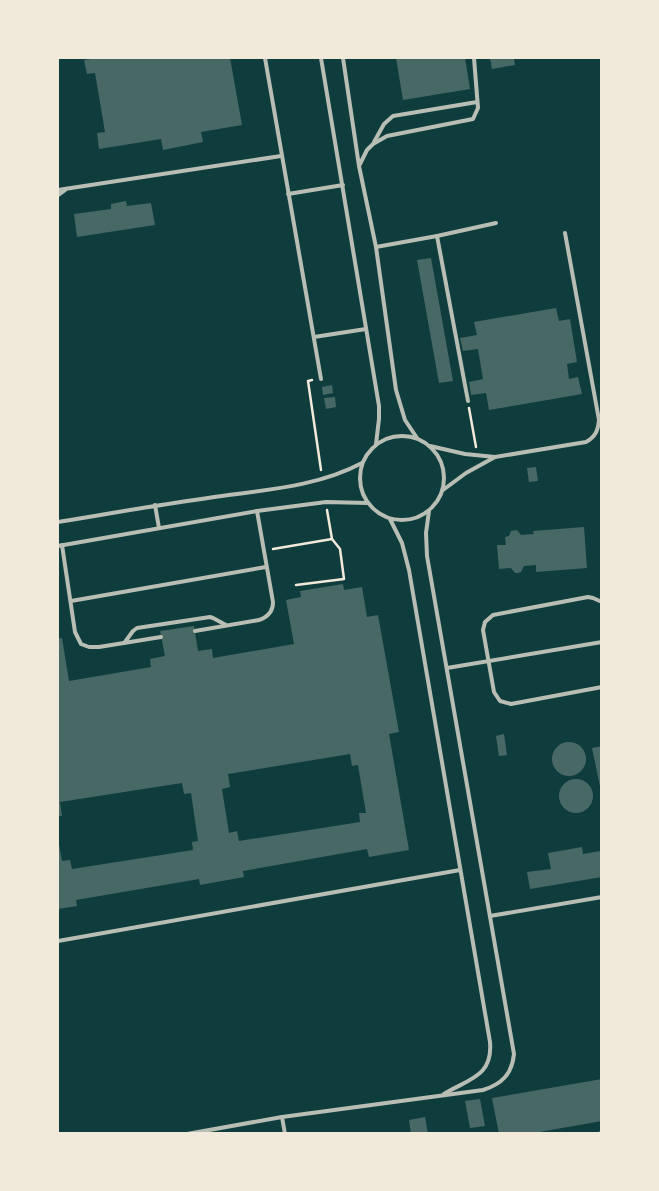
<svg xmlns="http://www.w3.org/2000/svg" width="659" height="1191" viewBox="0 0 659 1191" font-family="'Titillium Web',sans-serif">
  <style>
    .building { fill: #486865; fill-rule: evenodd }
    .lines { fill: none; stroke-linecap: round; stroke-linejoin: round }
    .path { stroke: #f1e9da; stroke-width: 2.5 }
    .service { stroke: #b8beb3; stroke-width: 4 }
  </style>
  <rect width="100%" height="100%" fill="#0f3d3e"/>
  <g class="building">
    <path d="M98,58h132l12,67 -41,7 2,10 -40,8 -2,-11 -62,10 -2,-16 8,-1 -10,-59 -8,1 -3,-14z"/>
    <path d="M396,58h69l5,31 -67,11z"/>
    <path d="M490,58h24l1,7 -23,4z"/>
    <path d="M126,201l1,5 24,-3 4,22 -78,12 -3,-23 37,-5v-5z"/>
    <path d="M431,258l22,123 -14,2 -22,-123z"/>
    <path d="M556,308l3,13 11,-2 7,43 -10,2 2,15 9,-2 4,17 -93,16 -3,-17 -15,2 -2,-13 14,-3 -5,-30 -15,2 -3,-13 17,-3 -3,-13z"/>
    <path d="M332,385l1,8 -10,2 -1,-8z"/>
    <path d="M335,397l1,10 -10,2 -2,-11z"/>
    <path d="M536,467l2,14 -9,1 -2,-14z"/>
    <path d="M584,527l3,41 -51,4v-7l-12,1 -3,6 -3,1h-3l-4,-5 -12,1 -2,-24h9l-1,-8 4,-1 2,-5 6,-1 4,5 13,-1 -1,-3z"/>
    <path d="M343,584l1,6 18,-3 5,30 11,-2 21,117 -10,2 20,116 -40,7 -2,-8 -124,22 1,6 -44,8 -1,-6 -123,21 1,6 -19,3v-70l4,22 8,-1 2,9 121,-19 -1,-8 6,-1 -7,-48 -7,1 -2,-11 -122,19 2,14h-4v-177l4,-1 7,43 82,-14 -1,-8 15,-3 -5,-25 34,-5 4,25 14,-2 1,9 81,-14 -8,-44 15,-3 -1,-6zM350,754l2,12 6,-1 8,48h-7l1,9 -121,19 -2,-10 -8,2 -7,-44 8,-2 -2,-13z"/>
    <path d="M504,734l3,21 -8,1 -3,-20z"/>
    <circle cx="569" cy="759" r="17"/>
    <path d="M602,746v45h-1l-9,-43z"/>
    <circle cx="576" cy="796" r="17"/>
    <path d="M582,847l1,7 17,-3 2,26 -72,12 -3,-17 24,-3 -3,-16z"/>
    <path d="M602,1079v42l-74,13h-29l-7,-36z"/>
    <path d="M480,1099l5,27 -15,2 -5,-27z"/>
    <path d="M425,1117l3,17h-17l-2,-14z"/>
  </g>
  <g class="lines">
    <g class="path">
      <path d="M312,380l-4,1 13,89"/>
      <path d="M469,408l7,39"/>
      <path d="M273,549l59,-10"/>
      <path d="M296,585l48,-6 -4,-30 -8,-10 -5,-29"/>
    </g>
    <g class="service">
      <path d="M265,58l56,321"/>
      <path d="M321,58l58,348v13l-3,25"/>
      <path d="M343,58l16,108 17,81 20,143 9,30 12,18"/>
      <path d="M374,142l10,-18 9,-8 84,-14"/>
      <path d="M360,164l7,-14 6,-6 14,-8 86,-17 5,-11 -4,-50"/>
      <path d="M58,190l223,-34"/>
      <path d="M288,194l55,-9"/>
      <path d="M58,195l7,-5"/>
      <path d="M437,236l31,165"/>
      <path d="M376,247l61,-11 59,-13"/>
      <path d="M314,337l52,-8"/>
      <circle cx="402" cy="478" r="42"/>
      <path d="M430,446l35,8 30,3 91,-15c9,-5 12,-11 13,-22l-34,-187"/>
      <path d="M443,490l23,-17 29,-16"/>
      <path d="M155,505l4,23"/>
      <path d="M390,519l12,24 7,27 81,472c3,35 -22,37 -46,52"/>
      <path d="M58,522c49,-8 99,-17 150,-24 52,-8 107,-10 154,-35"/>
      <path d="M62,545l13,87 6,12 8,3h10l62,-10"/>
      <path d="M58,546l199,-35 69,-9 42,1"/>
      <path d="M71,601l195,-34"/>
      <path d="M602,602l-9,-4 -5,-1 -95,18 -8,7 -2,8 11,62 6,9 11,3 91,-17"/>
      <path d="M195,631l64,-11c9,-3 14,-8 14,-18l-16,-91"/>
      <path d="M125,642l8,-11 4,-3 73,-11 3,1 13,7"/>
      <path d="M447,668l155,-26"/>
      <path d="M490,916l112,-19"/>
      <path d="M58,941l402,-71"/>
      <path d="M282,1117l3,17"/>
      <path d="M187,1134l95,-17 201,-27c19,-6 29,-16 31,-36l-87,-498 -1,-23 3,-22"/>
      <path d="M599,1134l3,-1"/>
    </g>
  </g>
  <rect width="659" height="1191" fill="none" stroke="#f1e9da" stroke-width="118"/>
</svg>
